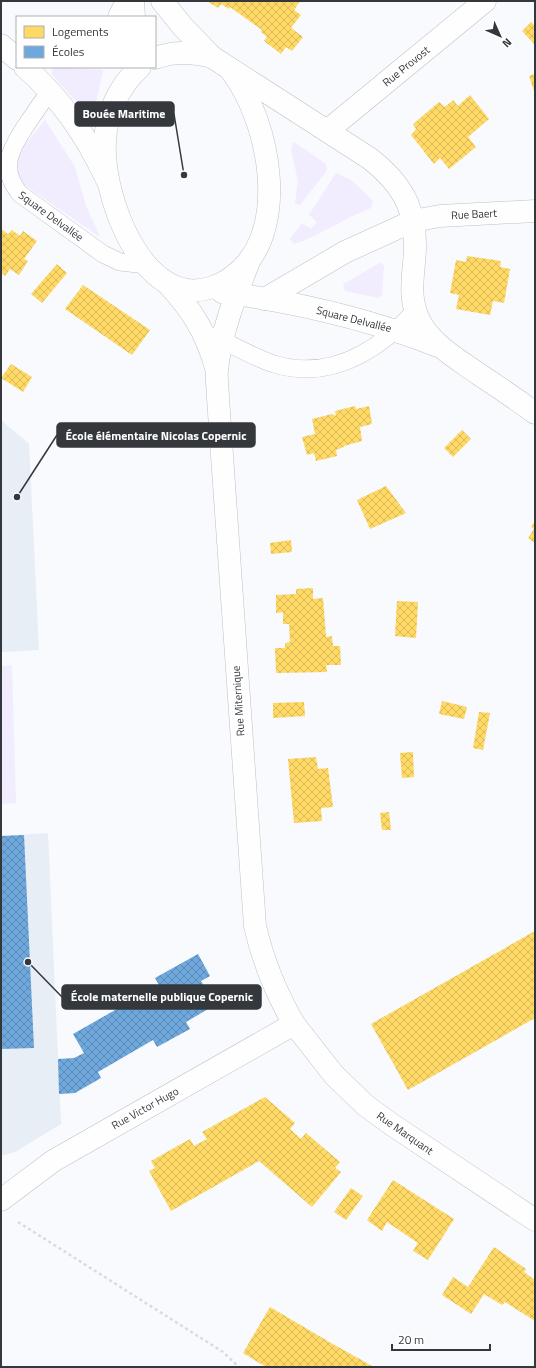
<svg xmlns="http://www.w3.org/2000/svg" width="536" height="1368" viewBox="0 0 536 1368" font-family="'Titillium Web',sans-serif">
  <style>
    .built { fill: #e8eef5 }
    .green { fill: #f1ecfe }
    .homes { fill: url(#homes-cross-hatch) }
    .schools { fill: url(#schools-cross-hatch) }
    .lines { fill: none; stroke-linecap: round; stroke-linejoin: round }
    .lane-casing { stroke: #bec1c4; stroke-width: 18 }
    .street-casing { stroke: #bec1c4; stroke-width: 23 }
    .secondary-casing { stroke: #bec1c4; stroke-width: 23 }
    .path { stroke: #dbdbdd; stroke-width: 2.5; stroke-dasharray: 3 3; stroke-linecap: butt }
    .lane { stroke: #fefeff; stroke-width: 17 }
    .street { stroke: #fefeff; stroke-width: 22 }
    .secondary { stroke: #fefeff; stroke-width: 22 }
    .labels { text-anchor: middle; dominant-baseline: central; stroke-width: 4; stroke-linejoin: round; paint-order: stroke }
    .street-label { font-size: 11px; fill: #34383c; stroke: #fff }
    .leader { fill: none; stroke: #34383c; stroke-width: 1.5 }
    .callout-dot { fill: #34383c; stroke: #fff; stroke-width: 1.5 }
    .callout { fill: #34383c; stroke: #34383c; stroke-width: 1.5 }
    .callout-label { font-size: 12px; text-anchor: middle; font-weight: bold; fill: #fff }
  </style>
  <defs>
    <pattern id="homes-cross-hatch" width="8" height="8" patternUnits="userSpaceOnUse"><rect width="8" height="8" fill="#ffd966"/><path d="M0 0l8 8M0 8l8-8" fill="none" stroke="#dbbb59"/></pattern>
    <pattern id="schools-cross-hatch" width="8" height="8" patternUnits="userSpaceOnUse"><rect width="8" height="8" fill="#6fa8dc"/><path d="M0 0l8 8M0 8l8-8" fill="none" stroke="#5c8ab4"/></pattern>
  </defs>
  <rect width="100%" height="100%" fill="#f8fafd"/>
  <g class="built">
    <path d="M1,420l28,24 10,206 -38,2z"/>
    <path d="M48,833l13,291 -46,28 -14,4v-320z"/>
  </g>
  <g class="green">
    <path d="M54,67l49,3 -9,42 -7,2 -36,-41z"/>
    <path d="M45,120l30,47 11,39 14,31 -77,-53c-18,-25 7,-44 22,-64z"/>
    <path d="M294,142l32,22 1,6 -27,35 -5,-1 3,-23 -7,-32z"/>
    <path d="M336,173l15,7 22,21 -2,7c-27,10 -50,27 -77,36l-4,-5 12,-16 9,6 6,-7 -8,-7z"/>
    <path d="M380,263l4,2 -2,30 -3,3 -34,-7 -2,-7z"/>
    <path d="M12,665l4,138 -15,1v-138z"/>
  </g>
  <g class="homes">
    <path d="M207,1h93l-6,9 7,5 -10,13 12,9 -11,14 -6,-4 -5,7 -17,-13 3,-4 -6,-5 1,-2 -32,-23 -1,2 -8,-5 -3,4z"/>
    <path d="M531,22l4,4v19l-13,-14z"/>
    <path d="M535,74v20l-6,-18z"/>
    <path d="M470,95l19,24 -21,18 8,10 -27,22 -9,-11 -6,6 -23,-29 5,-6 -3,-5 26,-22 6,5 8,-7 5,6z"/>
    <path d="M1,229l7,5 4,-4 8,6 3,-5 14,10 -13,18 4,2 -9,14 -9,-6 -5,7 -4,-3z"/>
    <path d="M467,256l34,5 -1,6 10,2 -6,34 -11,-2 -3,14 -34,-6 3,-14 -9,-2 6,-33 10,2z"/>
    <path d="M57,264l10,9 -25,30 -11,-9z"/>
    <path d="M83,285l67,45 -18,25 -67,-46z"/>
    <path d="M11,364l21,13 -9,15 -22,-14z"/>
    <path d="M355,406l1,3 13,-3 3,18 -12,3 2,14 -18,5v1l-8,3 1,6 -21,5 -2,-8 -7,2 -5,-18 13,-3 -3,-15 20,-5 4,2 -1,-5z"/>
    <path d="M462,430l9,9 -18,18 -9,-9z"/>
    <path d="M386,486l20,27 -36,16 -13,-29z"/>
    <path d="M535,521v22l-7,-5 6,-9 -3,-2z"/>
    <path d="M291,540l1,12 -21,2 -1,-11z"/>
    <path d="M313,588v11l10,-1 3,39 6,-1 1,10h7l1,19h-15l1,7 -51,1 -1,-25h10v-5l5,-1 -1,-18h-6v-12l-7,1v-18l20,-1v-5z"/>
    <path d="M397,601l21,1 -2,36 -21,-2z"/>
    <path d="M442,701l25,6 -3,12 -25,-5z"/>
    <path d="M304,702l1,14 -32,2v-15z"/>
    <path d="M479,712l11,1 -7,37 -10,-2z"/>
    <path d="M413,752l1,25 -12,1 -2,-25z"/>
    <path d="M316,757l2,12 10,-1 5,39 -12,1 1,13 -28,2 -6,-64z"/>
    <path d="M389,812l2,18h-9l-2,-17z"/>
    <path d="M535,931v87l-127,72 -37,-66z"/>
    <path d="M265,1097l30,26 -5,6 11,10 5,-6 34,29 -5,6 6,4 -29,35 -53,-46 -88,50 -22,-40 6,-3 -4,-7 39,-22 4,7 13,-7 -5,-7z"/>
    <path d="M393,1180l61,39 -26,41 -15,-9 5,-8 -31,-21 -5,9 -15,-11z"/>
    <path d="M351,1188l12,8 -17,24 -12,-8z"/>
    <path d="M494,1247l32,22 -2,3 11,8v41l-30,-19 -3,3 -18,-11 -13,20 -29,-19 11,-18 15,10z"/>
    <path d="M270,1307l61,36 43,24h-108l-23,-14z"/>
  </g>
  <g class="schools">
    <path d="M24,835l10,213 -33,1v-213z"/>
    <path d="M198,954l12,22 -9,5 14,24 -29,17 4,7 -33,18 -4,-7 -55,32 3,6 -26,15 -16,1 -1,-35 16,-1 10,-5 -11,-19 86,-49 -4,-7z"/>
  </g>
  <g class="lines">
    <g class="lane-casing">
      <g id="lane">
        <path d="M50,91c-9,12 -17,24 -25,36 -16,24 -25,43 -5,67l83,60 17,8 27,3"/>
        <path d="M213,336c20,9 40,21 61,28 56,17 104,-13 141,-53"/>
      </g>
    </g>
    <g class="street-casing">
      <g id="street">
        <path d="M119,17l8,-16"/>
        <path d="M1,45l16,14"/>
        <path d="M25,67c37,33 61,68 82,113"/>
        <path d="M327,131l158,-130"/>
        <path d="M413,221l27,-5 95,-5"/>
        <path d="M294,1024l40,51 31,30 26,19 144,96"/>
      </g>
    </g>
    <g class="secondary-casing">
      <g id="secondary">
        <path d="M133,1l1,16"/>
        <path d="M162,1l21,26 29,30"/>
        <path d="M155,58c19,-7 38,-6 57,-1l157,101c38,29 50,58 45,105 -2,21 -4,38 5,57 12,24 37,38 58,53 20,13 39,26 58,40"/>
        <path d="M140,67c-21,19 -34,47 -35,75 -3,46 28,140 82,148 16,2 33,-4 45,-13 60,-42 38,-155 0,-205"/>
        <path d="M167,283c25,27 39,49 49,85"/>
        <path d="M222,292c74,10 147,27 216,54"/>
        <path d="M265,299l80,-47 68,-31"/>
        <path d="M1,1200l52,-39 241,-137c-18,-31 -31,-63 -39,-98l-37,-528c0,-9 -2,-19 -1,-28 4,-38 19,-76 33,-111"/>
      </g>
    </g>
    <path class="path" d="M18,1222l205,130 16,15"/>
    <use href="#lane" class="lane"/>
    <use href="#street" class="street"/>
    <use href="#secondary" class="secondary"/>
  </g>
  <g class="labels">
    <g class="street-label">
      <text transform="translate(406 66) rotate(-39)">Rue Provost</text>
      <text transform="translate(474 214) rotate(-3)">Rue Baert</text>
      <text transform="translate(51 216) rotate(36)">Square Delvallée</text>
      <text transform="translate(354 319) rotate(14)">Square Delvallée</text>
      <text transform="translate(238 701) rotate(-94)">Rue Miternique</text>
      <text transform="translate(145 1108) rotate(-29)">Rue Victor Hugo</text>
      <text transform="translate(405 1133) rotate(35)">Rue Marquant</text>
    </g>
  </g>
  <path class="leader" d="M184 175L174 114M17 497L57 435M28 962L62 997"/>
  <g class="callout-dot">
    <circle cx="184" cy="175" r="4"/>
    <circle cx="17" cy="497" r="4"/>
    <circle cx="28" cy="962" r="4"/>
  </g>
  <g class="callout">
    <rect x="75" y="102" width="99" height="24" rx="4"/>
    <rect x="57" y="423" width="198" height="24" rx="4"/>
    <rect x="62" y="985" width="199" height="24" rx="4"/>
  </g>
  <g class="callout-label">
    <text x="124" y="118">Bouée Maritime</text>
    <text x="156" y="440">École élémentaire Nicolas Copernic</text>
    <text x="162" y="1001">École maternelle publique Copernic</text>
  </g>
  <rect width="536" height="1368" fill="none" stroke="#34383c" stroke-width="4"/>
  <rect x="16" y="16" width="140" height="52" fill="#ffffff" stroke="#aeafb1"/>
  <rect x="24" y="26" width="20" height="12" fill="#ffd966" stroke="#aeafb1"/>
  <text x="52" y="36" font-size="12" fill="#34383c">Logements</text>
  <rect x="24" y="46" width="20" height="12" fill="#6fa8dc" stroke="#aeafb1"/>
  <text x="52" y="56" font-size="12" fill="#34383c">Écoles</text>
  <g transform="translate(500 36) rotate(135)" stroke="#ffffff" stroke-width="3" paint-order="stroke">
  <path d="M0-3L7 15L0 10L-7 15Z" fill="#34383c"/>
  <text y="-6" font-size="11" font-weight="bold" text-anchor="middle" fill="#34383c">N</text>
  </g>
  <path d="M392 1344v6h98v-6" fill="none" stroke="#34383c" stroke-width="2"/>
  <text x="398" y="1344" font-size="12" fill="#34383c" stroke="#ffffff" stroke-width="3" paint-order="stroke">20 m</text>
</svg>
